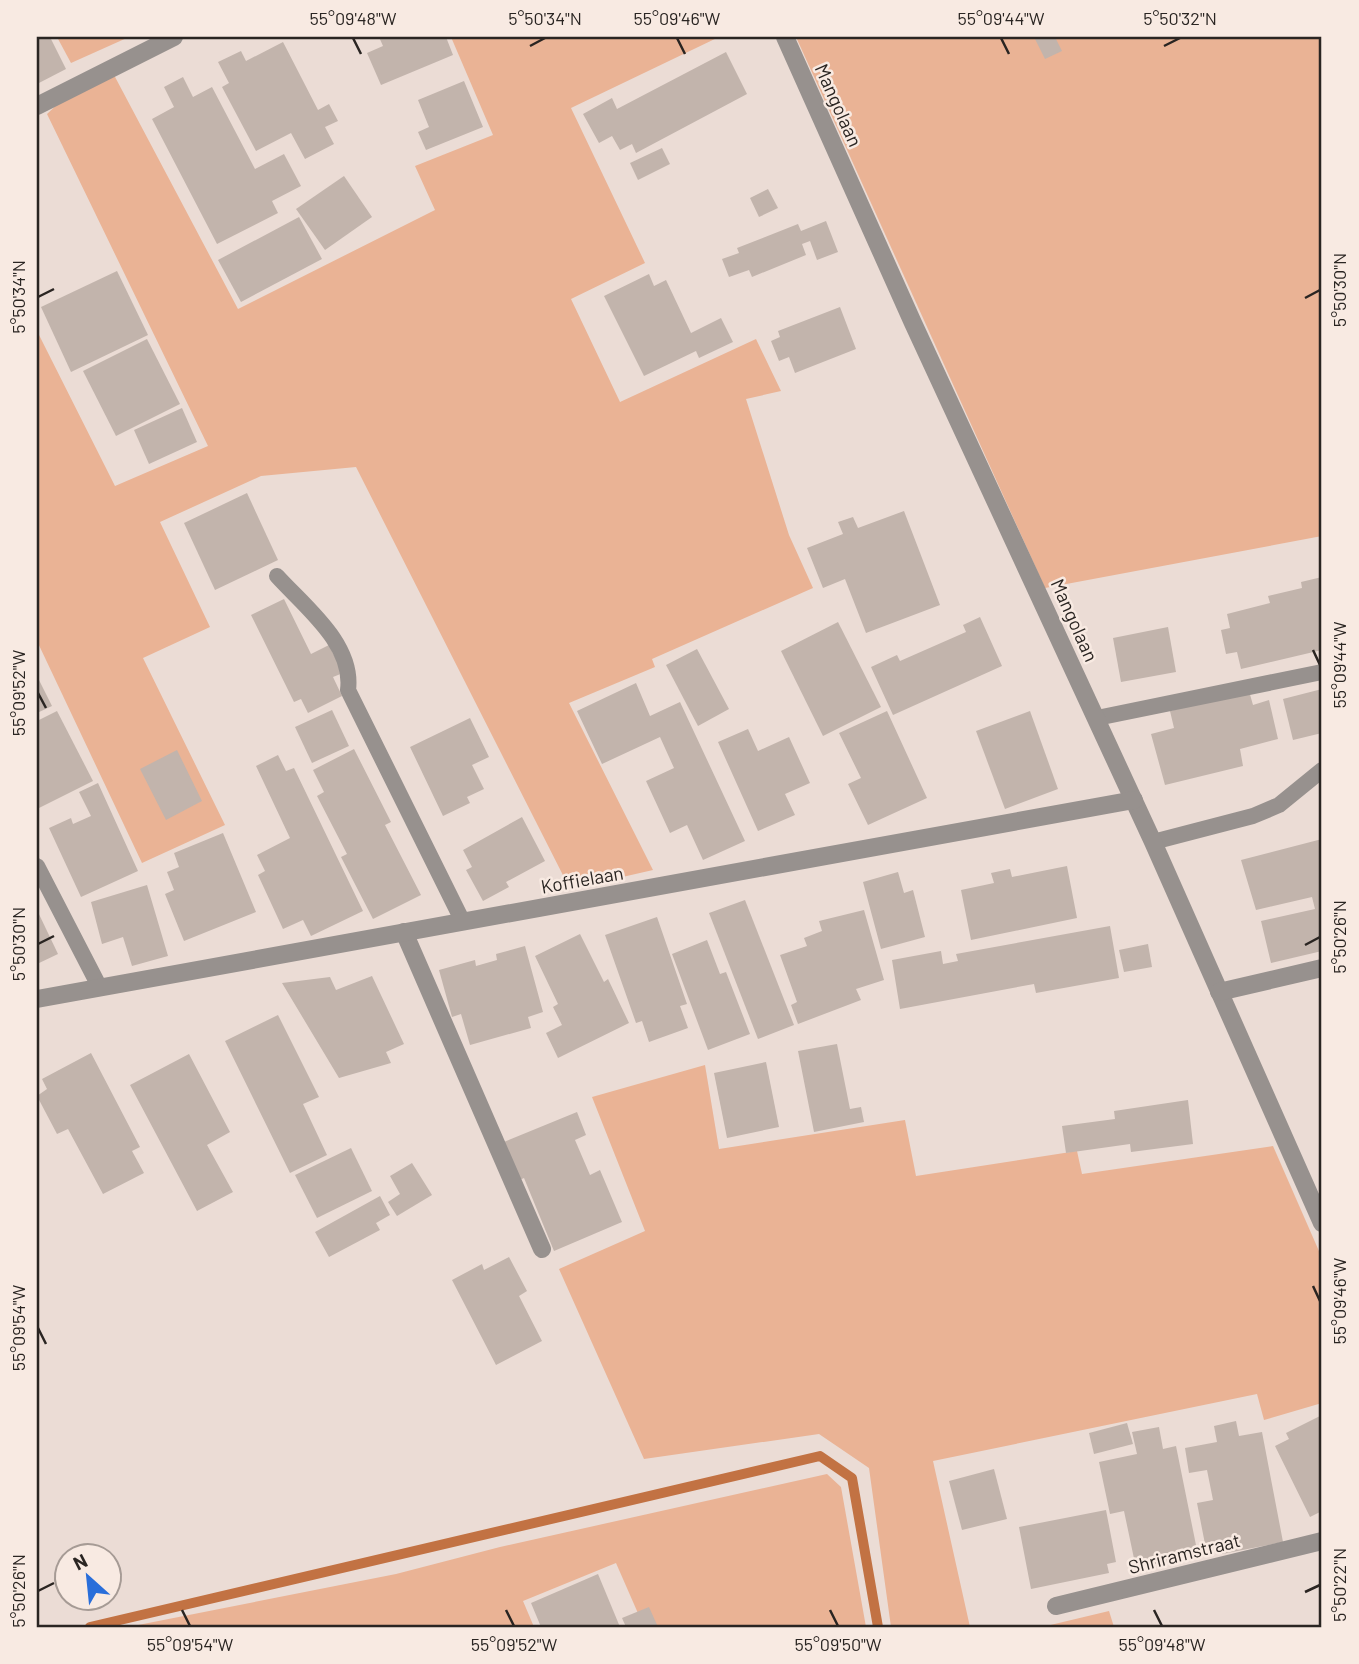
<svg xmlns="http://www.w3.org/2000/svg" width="1359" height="1664" viewBox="0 0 1359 1664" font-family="Barlow,sans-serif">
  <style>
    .green { fill: #eab395 }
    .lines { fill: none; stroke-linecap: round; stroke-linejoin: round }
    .stream { stroke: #c27243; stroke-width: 10 }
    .building { fill: #c2b4ac }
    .service { stroke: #97918e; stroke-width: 16 }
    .minor { stroke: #97918e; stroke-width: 18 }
    .ticks { fill: none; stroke: #2a2522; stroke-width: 2.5 }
    .labels { text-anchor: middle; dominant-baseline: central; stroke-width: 5; stroke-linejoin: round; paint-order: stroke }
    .street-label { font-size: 19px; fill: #2a2522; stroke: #f8eae2 }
    .neatline { fill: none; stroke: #2a2522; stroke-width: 2.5 }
    .ticks-label { font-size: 18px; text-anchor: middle; fill: #2a2522 }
  </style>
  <rect width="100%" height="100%" fill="#ebdcd5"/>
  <g class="green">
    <path d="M57,37h72l-58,26z"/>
    <path d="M451,37h268l-148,71 74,155 -74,36 49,103 136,-63 25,52 -35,8 43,136 24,53 -161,71 3,8 -86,36 84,167 -83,19 -214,-422 -95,9 -101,46 50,105 -67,31 82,167 -83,38 -105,-222v-310l78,155 93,-40 -161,-332 15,-14 52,-25 124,234 197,-99 -20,-44 78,-31z"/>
    <path d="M796,37h526v499l-277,52z"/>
    <path d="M705,1065l14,84 186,-29 11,56 161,-25 5,23 191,-28 49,112v145l-58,17 -7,-26 -324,67 37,166h-79l-22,-159 -50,-34 -175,25 -85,-190 86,-38 -53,-134z"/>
    <path d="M827,1474l14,13 25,140h-222l-28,-64 -93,38 11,26h-406l268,-53 104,-27z"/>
    <path d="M1109,1611l5,16h-72z"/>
  </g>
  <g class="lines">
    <path class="stream" d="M90,1627l730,-171 32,22 26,149"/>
  </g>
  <g class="building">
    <path d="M37,37h13l16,32 -29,15z"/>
    <path d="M379,37h67l7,18 -72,30 -14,-32 16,-7z"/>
    <path d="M1034,37h21l7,14 -17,8z"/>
    <path d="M283,42l35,68 11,-6 9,17 -13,6 9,17 -29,15 -14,-26 -35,18 -34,-64 7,-4 -11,-21 23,-11 5,10z"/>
    <path d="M726,52l21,42 -111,59 -4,-9 -12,6 -8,-14 -13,7 -16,-29 29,-16 5,11z"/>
    <path d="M183,77l10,20 19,-10 43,82 29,-15 17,32 -29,15 6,12 -61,31 -65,-125 22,-12 -10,-20z"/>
    <path d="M464,81l19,46 -57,23 -8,-18 11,-5 -11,-27z"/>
    <path d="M662,148l8,16 -32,16 -8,-17z"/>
    <path d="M344,176l28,41 -47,33 -29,-41z"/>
    <path d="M768,189l10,19 -19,9 -9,-19z"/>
    <path d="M299,217l23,42 -81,43 -23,-42z"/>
    <path d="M826,221l12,31 -21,8 -7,-19 -8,3 4,11 -54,22 -3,-7 -20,7 -7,-18 17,-6 -2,-5 61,-24 3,7z"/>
    <path d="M117,271l31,64 -77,37 -30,-65z"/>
    <path d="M649,274l5,12 12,-6 25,53 30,-15 12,24 -34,16 -3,-7 -52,25 -40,-80z"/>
    <path d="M840,307l16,42 -61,24 -6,-16 -10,4 -8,-20 9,-4 -2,-6z"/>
    <path d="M147,339l33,65 -64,32 -33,-65z"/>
    <path d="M182,408l15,34 -48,22 -15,-34z"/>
    <path d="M247,493l31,67 -63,30 -31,-67z"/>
    <path d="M904,511l36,94 -74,28 -21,-54 -22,9 -16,-40 36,-14 -5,-12 15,-5 5,11z"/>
    <path d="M1322,577v73l-81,19 -4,-17 -11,2 -5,-24 9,-2 -3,-14 43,-11 -2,-7 34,-8 -1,-6z"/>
    <path d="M284,599l27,55 18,-9 14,28 -10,4 9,19 -34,17 -7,-14 -7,3 -43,-87z"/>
    <path d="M980,617l22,49 -109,49 -22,-48 26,-12 3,6 66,-29 -3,-7z"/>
    <path d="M838,622l43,85 -58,29 -42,-85z"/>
    <path d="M1168,627l8,45 -55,10 -8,-44z"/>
    <path d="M697,649l32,60 -31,17 -32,-61z"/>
    <path d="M37,676l15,30 -15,7z"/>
    <path d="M636,683l14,33 30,-14 65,139 -42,19 -16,-35 -17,8 -24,-52 28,-13 -14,-31 -58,27 -25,-53z"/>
    <path d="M1322,689v44l-29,7 -10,-41z"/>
    <path d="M1249,691l4,14 16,-5 9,39 -38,10 3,17 -78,19 -14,-51 23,-6 -4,-17z"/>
    <path d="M332,710l17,36 -37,17 -17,-36z"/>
    <path d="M57,711l36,70 -54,27 -2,-87z"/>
    <path d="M887,711l40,87 -59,27 -20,-41 13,-6 -22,-45z"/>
    <path d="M1030,711l28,78 -53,20 -29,-78z"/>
    <path d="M470,718l19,39 -17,8 12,24 -17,8 3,6 -27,13 -33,-69z"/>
    <path d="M748,729l10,22 31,-14 21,46 -25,11 10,21 -37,16 -40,-89z"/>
    <path d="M354,749l37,73 -6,3 36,70 -48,24 -32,-62 6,-3 -30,-58 7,-4 -11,-22z"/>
    <path d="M177,750l25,51 -36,19 -26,-51z"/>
    <path d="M278,755l8,16 8,-3 69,143 -52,25 -8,-16 -20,9 -25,-54 7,-4 -8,-16 33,-17 -34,-72z"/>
    <path d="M98,783l40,88 -57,26 -32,-69 22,-10 2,6 18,-8 -12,-24z"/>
    <path d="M522,817l23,44 -39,21 3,5 -26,14 -17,-31 6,-3 -9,-17z"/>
    <path d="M223,833l33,79 -72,29 -19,-47 9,-4 -7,-18 12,-5 -5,-14z"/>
    <path d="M1322,839v112l-51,12 -10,-42 54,-12 -3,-12 -56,13 -15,-50z"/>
    <path d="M1067,866l10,52 -106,22 -10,-50 33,-7 -3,-10 19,-4 2,8z"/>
    <path d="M898,872l6,21 9,-3 12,47 -44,12 -18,-67z"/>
    <path d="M147,885l21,71 -36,10 -9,-29 -21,7 -11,-42z"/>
    <path d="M745,900l49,125 -36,14 -49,-126z"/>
    <path d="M37,910l21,44 -21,10z"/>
    <path d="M864,910l20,70 -28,9 5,11 -63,24 -7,-19 6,-3 -17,-47 27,-9 -3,-8 18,-7 -3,-10z"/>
    <path d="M657,917l30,87 -7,2 8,22 -39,14 -7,-21 -6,2 -31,-88z"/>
    <path d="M1110,926l9,52 -83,15 -2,-9 -134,25 -8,-49 49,-9 2,13 15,-3 -2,-7z"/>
    <path d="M580,934l24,48 4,-3 21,44 -71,35 -12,-25 16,-8 -9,-18 5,-3 -23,-48z"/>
    <path d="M707,940l13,34 6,-2 24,62 -42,16 -36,-96z"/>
    <path d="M1148,944l4,23 -28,5 -5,-22z"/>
    <path d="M525,946l18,66 -15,5 3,11 -61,17 -9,-31 -9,3 -13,-47 36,-10 1,6 21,-6 -1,-6z"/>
    <path d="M372,976l32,68 -18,8 5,11 -52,15 -57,-95 48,-6 6,13z"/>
    <path d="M278,1015l41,82 -16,7 24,51 -37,18 -65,-132z"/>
    <path d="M837,1044l13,65 11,-2 3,15 -50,10 -16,-81z"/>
    <path d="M91,1053l49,94 -8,4 12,22 -41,21 -35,-65 -11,5 -20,-38 10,-7 -5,-10z"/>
    <path d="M189,1054l41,78 -23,13 26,47 -36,19 -67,-126z"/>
    <path d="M766,1062l13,65 -52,11 -13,-65z"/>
    <path d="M1188,1100l5,44 -62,8 -1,-8 -64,9 -4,-27 53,-7 -1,-8z"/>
    <path d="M577,1112l9,23 -11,5 15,35 10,-5 22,52 -68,29 -30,-73 -9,4 -16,-38z"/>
    <path d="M351,1148l21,43 -55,27 -22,-43z"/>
    <path d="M412,1163l20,32 -35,21 -9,-14 12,-8 -10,-18z"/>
    <path d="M380,1196l10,19 -14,8 4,7 -51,27 -14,-25z"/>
    <path d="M509,1257l18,34 -8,5 23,45 -46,24 -44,-85 30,-16 2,6z"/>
    <path d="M1322,1415v96l-12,6 -35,-71 14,-7 -3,-6z"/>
    <path d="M1236,1421l3,15 23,-4 21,110 -61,12 -2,-12 -15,2 -8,-41 16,-3 -6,-30 -18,3 -4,-25 32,-6 -3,-16z"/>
    <path d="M1127,1423l6,21 -39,10 -5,-21z"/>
    <path d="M1159,1427l4,22 13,-3 22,109 -62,13 -12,-57 -14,3 -11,-52 38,-8 -5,-22z"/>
    <path d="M994,1469l13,50 -45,11 -13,-49z"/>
    <path d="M1106,1510l10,52 -9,2 2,9 -78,16 -12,-62z"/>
    <path d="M598,1574l22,53h-79l-10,-24z"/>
    <path d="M649,1607l9,20h-32l-4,-9z"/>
  </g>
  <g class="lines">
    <g class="service">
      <path d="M277,576c28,31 77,68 71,114l115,232"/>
      <path d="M1097,718l225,-46"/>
      <path d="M1153,842l100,-26 26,-11 43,-35"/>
      <path d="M37,866l62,120"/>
    </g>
    <g class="minor">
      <path d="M785,37l128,286 240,519 169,381"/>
      <path d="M37,106l137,-69"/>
      <path d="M404,932l138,317"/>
      <path d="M1219,992l103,-24"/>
      <path d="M37,999l1097,-199"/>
      <path d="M1056,1606l266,-65"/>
    </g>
  </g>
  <path class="ticks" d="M353,38l8,16M677,38l8,16M1001,38l8,16M530,46l15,-8M1164,46l16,-8M38,297l16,-8M1305,298l15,-8M1313,650l7,15M38,693l8,15M38,944l16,-8M1305,945l15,-8M1313,1286l7,15M38,1328l8,16M38,1591l16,-8M1305,1592l15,-7M182,1610l8,16M506,1610l8,16M830,1610l8,16M1154,1610l8,16"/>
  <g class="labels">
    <g class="street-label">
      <text transform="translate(839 105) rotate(66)">Mangolaan</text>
      <text transform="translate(1075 620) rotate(66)">Mangolaan</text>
      <text transform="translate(582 879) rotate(-10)">Koffielaan</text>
      <text transform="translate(1184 1553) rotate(-14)">Shriramstraat</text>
    </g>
  </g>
  <rect width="1359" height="1664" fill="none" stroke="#f8eae2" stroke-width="77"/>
  <g transform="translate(88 1577) rotate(333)"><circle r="33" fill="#f8eae2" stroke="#a69b95" stroke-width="2"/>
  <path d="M0-5L12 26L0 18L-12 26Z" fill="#296eda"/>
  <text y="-10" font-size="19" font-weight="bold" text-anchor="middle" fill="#2a2522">N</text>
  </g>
  <rect x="38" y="38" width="1282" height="1588" class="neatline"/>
  <g class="ticks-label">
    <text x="353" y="25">55°09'48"W</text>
    <text x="545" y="25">5°50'34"N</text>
    <text x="677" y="25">55°09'46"W</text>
    <text x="1001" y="25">55°09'44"W</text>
    <text x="1180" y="25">5°50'32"N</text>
    <text transform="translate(1340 290) rotate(-90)" y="6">5°50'30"N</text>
    <text transform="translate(19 297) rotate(-90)" y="6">5°50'34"N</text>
    <text transform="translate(1340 665) rotate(-90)" y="6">55°09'44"W</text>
    <text transform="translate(19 693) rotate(-90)" y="6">55°09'52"W</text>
    <text transform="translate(1340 937) rotate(-90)" y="6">5°50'26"N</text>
    <text transform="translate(19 944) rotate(-90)" y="6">5°50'30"N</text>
    <text transform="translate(1340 1301) rotate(-90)" y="6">55°09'46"W</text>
    <text transform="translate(19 1328) rotate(-90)" y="6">55°09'54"W</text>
    <text transform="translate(1340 1585) rotate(-90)" y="6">5°50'22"N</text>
    <text transform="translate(19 1591) rotate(-90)" y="6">5°50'26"N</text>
    <text x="190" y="1651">55°09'54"W</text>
    <text x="514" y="1651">55°09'52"W</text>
    <text x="838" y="1651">55°09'50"W</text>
    <text x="1162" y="1651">55°09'48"W</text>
  </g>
</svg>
